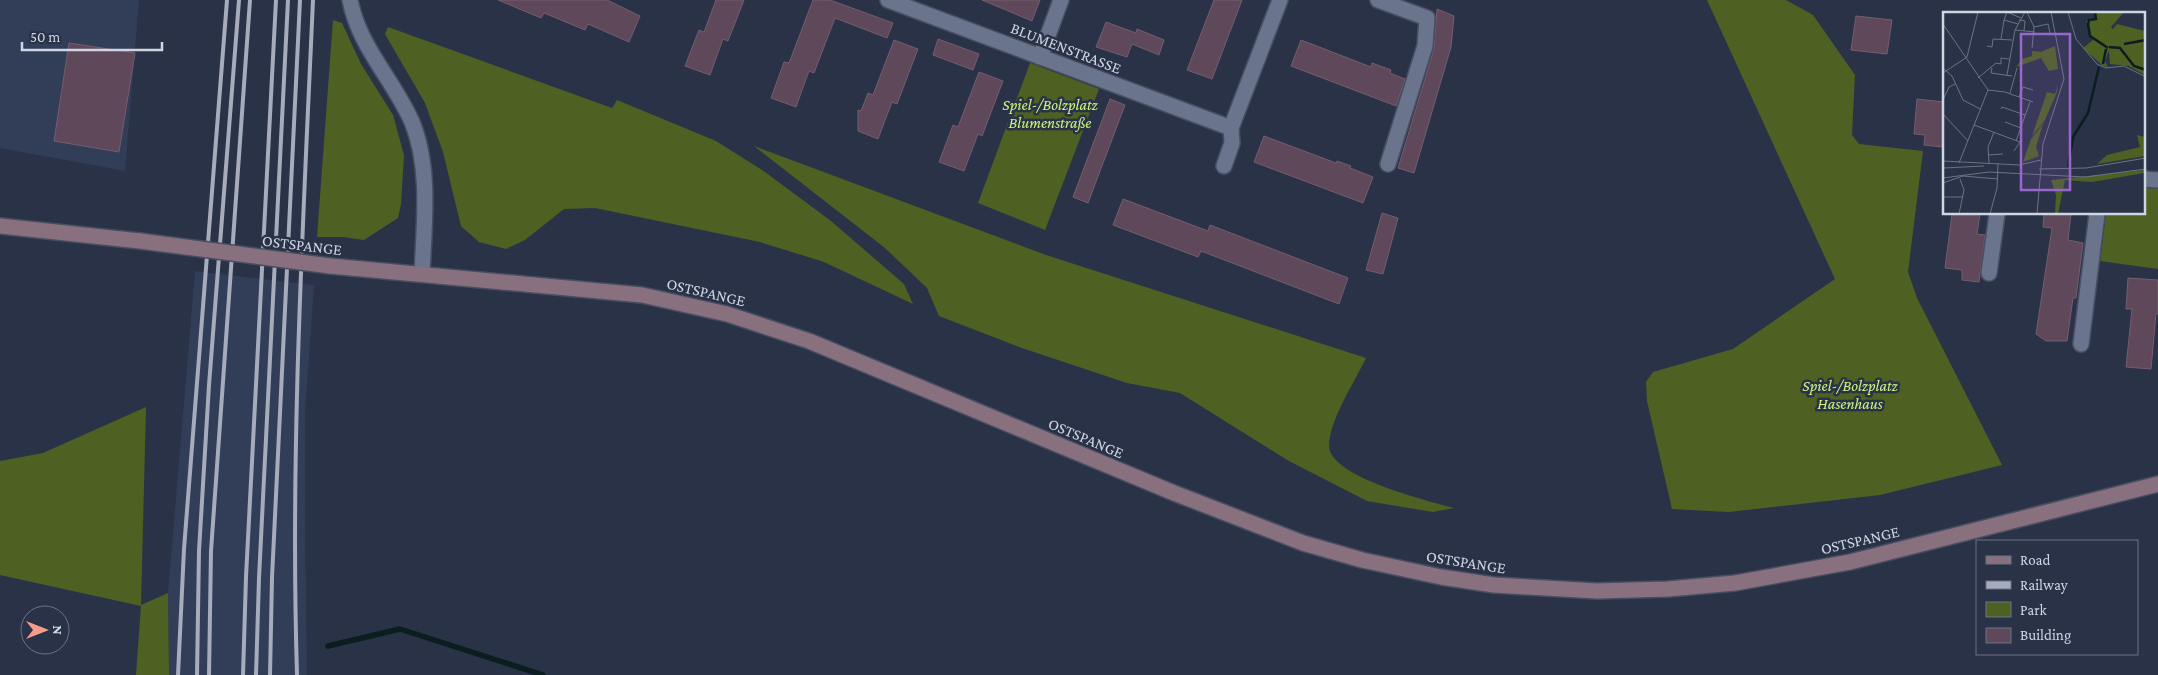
<svg xmlns="http://www.w3.org/2000/svg" width="2158" height="675" viewBox="0 0 2158 675" font-family="'Crimson Pro',serif">
  <style>
    .built { fill: #323d58 }
    .green { fill: #4e6123 }
    .lines { fill: none; stroke-linecap: round; stroke-linejoin: round }
    .stream { stroke: #0a1d1f; stroke-width: 5.5 }
    .building { fill: #5e485a; stroke: #745d6f }
    .street-casing { stroke: #474e61; stroke-width: 18 }
    .secondary-casing { stroke: #474e61; stroke-width: 18 }
    .street { stroke: #6a748d; stroke-width: 15 }
    .secondary { stroke: #89707e; stroke-width: 15 }
    .rail { stroke: #a6acbc; stroke-width: 4 }
    .secondary-bridge-casing { stroke: #474e61; stroke-width: 18; stroke-linecap: butt }
    .secondary-bridge { stroke: #89707e; stroke-width: 15 }
    .labels { text-anchor: middle; dominant-baseline: central; stroke-width: 5; stroke-linejoin: round; paint-order: stroke }
    .street-label { font-size: 16px; fill: #cfd5e3; stroke: #2a3248 }
    .park-label { font-size: 16px; font-style: italic; fill: #cdf57b; stroke: #2a3248 }
    .inset-river { fill: none; stroke: #0a1d1f; stroke-width: 2.5 }
    .inset-road { fill: none; stroke: #6c7386; stroke-width: 1 }
    .view { fill: #9867cc; fill-opacity: 0.15; stroke: #9867cc; stroke-width: 2.5 }
    .inset-edge { fill: none; stroke: #cfd5e3; stroke-width: 2.5 }
  </style>
  <rect width="100%" height="100%" fill="#2a3248"/>
  <g class="built">
    <path d="M0,0h139l-14,171 -125,-23z"/>
    <path d="M195,271l119,14 -9,127v124l2,139h-138l-1,-82z"/>
  </g>
  <g class="green">
    <path d="M1707,0h79l27,15 42,60 -3,60 7,9 64,7 -15,121 9,26 85,167 -122,30 -151,17 -57,-3 -25,-108 -1,-19 7,-10 80,-23 102,-70z"/>
    <path d="M333,20l9,3 19,41 32,51 11,40 -3,49 -3,14 -34,22 -21,-3h-26z"/>
    <path d="M388,27l224,81 5,-8 99,41 49,31 66,49 73,63 9,20 -89,-42 -64,-20 -165,-34 -31,1 -39,31 -19,9 -27,-7 -18,-16 -18,-74 -18,-49 -40,-69z"/>
    <path d="M1030,63l69,26 -54,141 -67,-27z"/>
    <path d="M754,146l292,109 320,103c-11,23 -36,61 -37,87 -1,32 100,56 125,63l-21,4 -66,-11 -78,-40 -109,-68 -53,-10 -105,-35 -83,-32 -12,-28 -42,-40z"/>
    <path d="M2144,187l14,2v80l-58,-8 6,-47h38z"/>
    <path d="M146,407l-5,198 27,-12 1,82h-33l5,-69 -141,-31v-114l43,-8z"/>
  </g>
  <g class="lines">
    <path class="stream" d="M328,646l72,-17 143,46"/>
  </g>
  <g class="building">
    <path d="M498,0h109l33,16 -11,26 -41,-18 -3,6 -41,-17 -3,5z"/>
    <path d="M716,0h28l-16,41 -5,-2 -13,36 -25,-9 14,-36 5,2z"/>
    <path d="M813,0h17l63,23 -6,15 -52,-20 -21,55 -5,-2 -13,36 -25,-9 13,-36 5,1z"/>
    <path d="M982,0h58l-8,21z"/>
    <path d="M1214,0h28l-30,79 -25,-9z"/>
    <path d="M1437,9l17,7 -3,31 -37,126 -16,-5 36,-119z"/>
    <path d="M1856,16l36,4 -5,34 -36,-4z"/>
    <path d="M1106,22l30,11 1,-4 27,11 -5,15 -27,-11 -5,13 -31,-10z"/>
    <path d="M938,39l41,15 -6,16 -40,-15z"/>
    <path d="M894,40l24,9 -21,55 -5,-2 -14,37 -20,-8v-21l3,1 7,-18 5,2z"/>
    <path d="M1301,40l70,27 1,-4 19,7 -1,3 15,6 -9,27 -105,-40z"/>
    <path d="M69,43l66,10 -16,99 -65,-11z"/>
    <path d="M979,72l24,9 -21,55 -4,-2 -14,37 -25,-9 14,-37 5,2z"/>
    <path d="M1110,99l15,6 -37,98 -15,-6z"/>
    <path d="M1917,99l27,3 -2,45 -18,-2 1,-10 -11,-1z"/>
    <path d="M1264,136l72,27 1,-2 14,5 -1,2 23,9 -10,26 -109,-41z"/>
    <path d="M1123,199l85,32 2,-6 138,53 -9,26 -138,-53 -3,6 -85,-32z"/>
    <path d="M1382,213l16,5 -15,56 -17,-4z"/>
    <path d="M1952,214h28l-3,20 8,1 -6,47 -17,-2v-10l-17,-2z"/>
    <path d="M2044,214h27l-3,26 15,3 -7,55h-3l-6,43h-21l-10,-7 16,-106 -9,-1z"/>
    <path d="M2128,278l30,2v34h-2l-5,55 -25,-2 6,-58h-6z"/>
  </g>
  <g class="lines">
    <g class="street-casing">
      <g id="street">
        <path d="M350,0c9,47 43,79 62,122 19,46 12,103 10,152"/>
        <path d="M888,0l343,128"/>
        <path d="M1378,0l49,18 -2,28 -37,118"/>
        <path d="M1040,57l21,-57"/>
        <path d="M1224,166l8,-23 -1,-15 49,-128"/>
        <path d="M2144,179l14,1"/>
        <path d="M1989,273l8,-59"/>
        <path d="M2081,344l16,-130"/>
      </g>
    </g>
    <g class="secondary-casing">
      <g id="secondary">
        <path d="M0,226l140,15"/>
        <path d="M330,266l312,29 85,19 82,27 365,152 129,50 59,17 79,17 53,8 103,6 71,-2 67,-6 115,-21 308,-78"/>
      </g>
    </g>
    <use href="#street" class="street"/>
    <use href="#secondary" class="secondary"/>
    <g class="rail">
      <path d="M178,675l6,-126 43,-549"/>
      <path d="M197,675l2,-124 10,-166 30,-385"/>
      <path d="M209,675l2,-124 39,-551"/>
      <path d="M243,675l3,-98 30,-577"/>
      <path d="M256,675l3,-97 29,-578"/>
      <path d="M270,675l2,-97 28,-578"/>
      <path d="M297,675c-7,-225 6,-450 16,-675"/>
    </g>
    <g class="secondary-bridge-casing">
      <path id="secondary-bridge" d="M140,241l190,25"/>
    </g>
    <use href="#secondary-bridge" class="secondary-bridge"/>
  </g>
  <g class="labels">
    <g class="street-label">
      <text transform="translate(1066 48) rotate(21)">BLUMENSTRASSE</text>
      <text transform="translate(302 245) rotate(7)">OSTSPANGE</text>
      <text transform="translate(706 292) rotate(13)">OSTSPANGE</text>
      <text transform="translate(1086 438) rotate(23)">OSTSPANGE</text>
      <text transform="translate(1860 540) rotate(-13)">OSTSPANGE</text>
      <text transform="translate(1466 562) rotate(9)">OSTSPANGE</text>
    </g>
    <g class="park-label">
      <text x="1050" y="104">Spiel-/Bolzplatz<tspan x="1050" dy="18">Blumenstraße</tspan></text>
      <text x="1850" y="385">Spiel-/Bolzplatz<tspan x="1850" dy="18">Hasenhaus</tspan></text>
    </g>
  </g>
  <g transform="translate(1943 12)">
    <rect width="202" height="202" fill="#2a3248"/>
    <path d="M151,0h30l-13,15 2,2 4,-5 28,7v44l-16,-9 -19,-2 -1,-14 -4,11 3,6 -5,-1 -20,-18 10,-8 -7,-19 10,-3zM112,34l3,23 -9,2 -8,-13 -25,9 6,-8 10,-3v-5l9,1zM115,73l-1,7 -13,30 -12,14 15,-44 8,2zM100,112l-7,23 3,9 -16,6 8,-23zM194,123l8,2v19l-48,8 10,-9 33,-8zM202,158l-1,3 -52,9 -27,-2 -7,34h-3l1,-19 -5,-15z" fill="#4e6123"/>
    <path class="inset-river" d="M152,0l1,7 -7,1 -1,4 2,12 18,12M181,32l22,-4M166,35l11,1 14,18 12,4M160,52l3,-15M125,155l5,-30 15,-24 11,-46"/>
    <path class="inset-road" d="M84,0l7,15 -2,21M125,0l8,27 21,25 9,4 18,-2 22,11M76,8l6,1 -1,10M0,12l45,66 -29,73M75,12l-14,-4 3,-8 14,6M91,15l14,-3 2,9M72,18l20,2M58,27l3,-19M44,34l5,1 1,-8 19,1M0,56l9,8 11,24 17,9M49,56l-1,5 21,3M0,61l24,-16 11,-45M64,63l8,-45 10,-18M35,66l18,-15 5,1v-6l8,1M45,78l17,2 28,10M67,81l7,-25M76,85l4,-10 10,3M0,88l6,-13 6,-3M58,97l1,-2 23,8M0,102l25,27M62,110l16,6M31,113l46,17 -6,9M73,129l14,-39M45,143l15,-1M0,149l76,4 22,-5M46,151l-1,-16 6,-15M0,156l41,-2M96,157l47,-1 60,-10M0,166l46,-6 96,5 61,-8M0,171l20,-7 35,3M0,185h20M16,202l5,-24 -4,-11M47,202l7,-26 1,-25M94,202l6,-70 21,-65 -13,-67"/>
    <path class="view" d="M78,22h49v156h-49z"/>
    <rect width="202" height="202" class="inset-edge"/>
  </g>
  <rect x="1976" y="540" width="162" height="115" fill="#2a3248" stroke="#6c7386"/>
  <rect x="1986" y="556" width="25" height="8" fill="#89707e" stroke="#6c7386"/>
  <text x="2020" y="565" font-size="15" fill="#cfd5e3">Road</text>
  <rect x="1986" y="581" width="25" height="8" fill="#a6acbc" stroke="#6c7386"/>
  <text x="2020" y="590" font-size="15" fill="#cfd5e3">Railway</text>
  <rect x="1986" y="602" width="25" height="15" fill="#4e6123" stroke="#6c7386"/>
  <text x="2020" y="615" font-size="15" fill="#cfd5e3">Park</text>
  <rect x="1986" y="628" width="25" height="15" fill="#5e485a" stroke="#6c7386"/>
  <text x="2020" y="640" font-size="15" fill="#cfd5e3">Building</text>
  <g transform="translate(45 630) rotate(90)"><circle r="24" fill="#2a3248" stroke="#6c7386"/>
  <path d="M0-4L9 19L0 12L-9 19Z" fill="#f49d8b"/>
  <text y="-8" font-size="14" font-weight="bold" text-anchor="middle" fill="#cfd5e3">N</text>
  </g>
  <path d="M22 42v8h140v-8" fill="none" stroke="#cfd5e3" stroke-width="2.5"/>
  <text x="30" y="42" font-size="15" fill="#cfd5e3" stroke="#2a3248" stroke-width="4" paint-order="stroke">50 m</text>
</svg>
